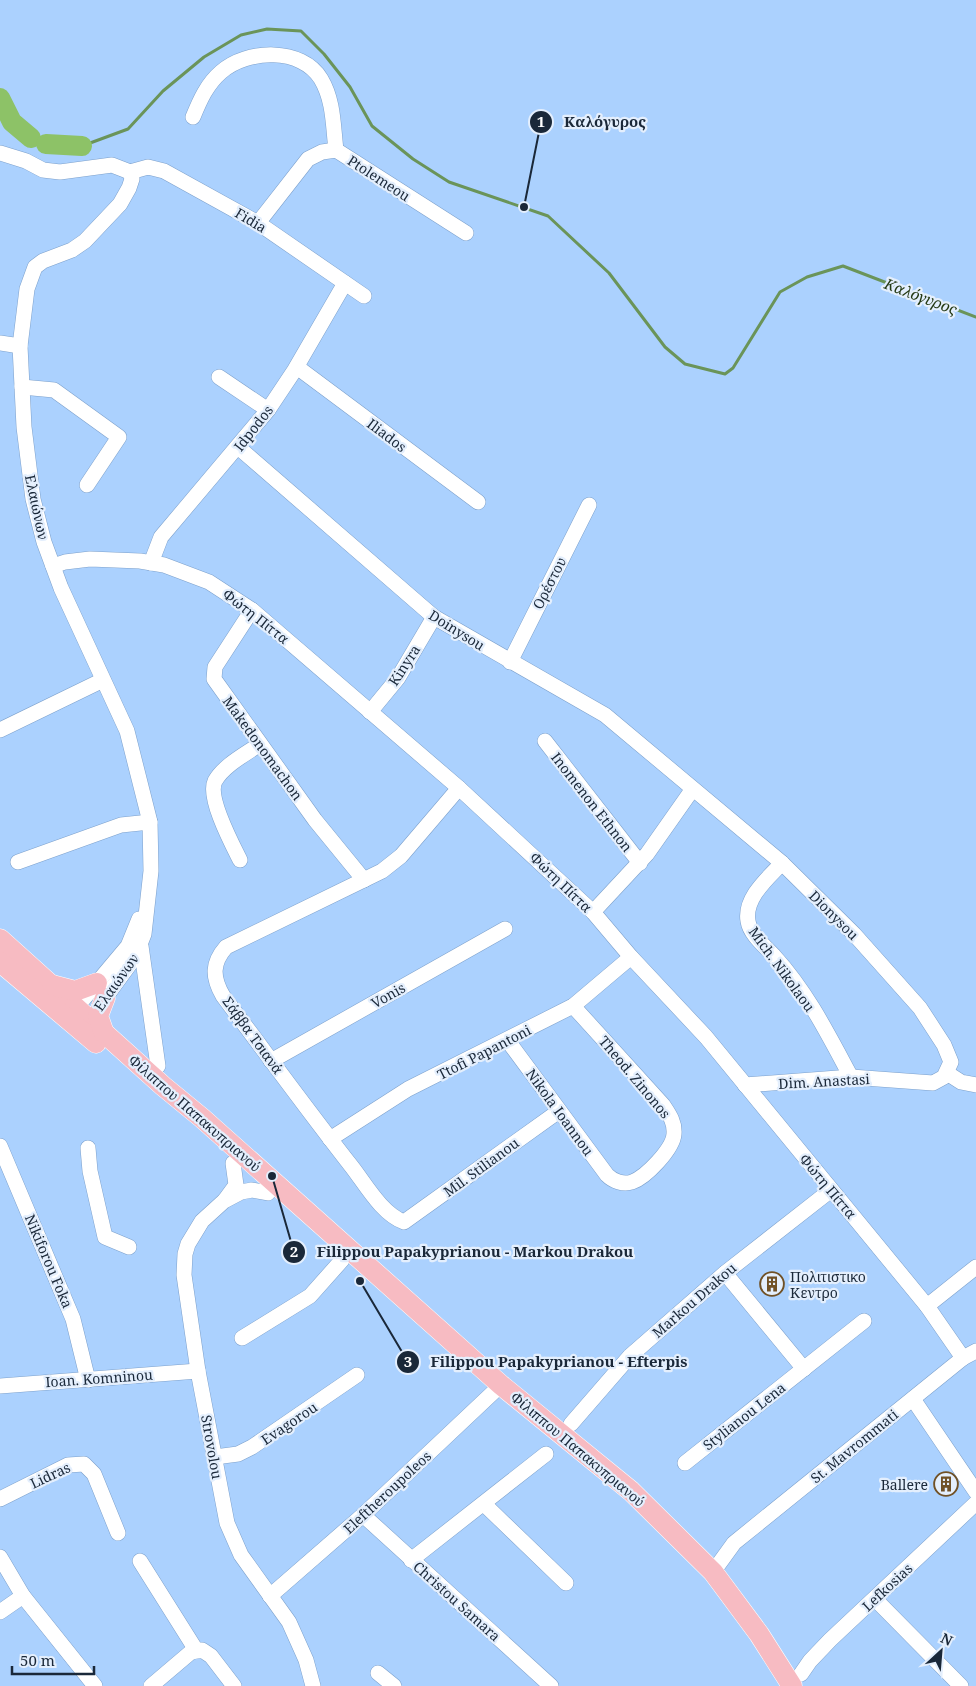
<svg xmlns="http://www.w3.org/2000/svg" width="976" height="1686" viewBox="0 0 976 1686" font-family="'Noto Serif',serif">
  <style>
    .lines { fill: none; stroke-linecap: round; stroke-linejoin: round }
    .stream { stroke: #6a9459; stroke-width: 3 }
    .river { stroke: #8dc267; stroke-width: 20 }
    .minor-casing { stroke: #7da1cc; stroke-width: 16 }
    .major-casing { stroke: #fff; stroke-width: 21 }
    .minor { stroke: #fff; stroke-width: 15 }
    .major { stroke: #f7bbc2; stroke-width: 20 }
    .labels { text-anchor: middle; dominant-baseline: central; stroke-width: 4.5; stroke-linejoin: round; paint-order: stroke }
    .street-label { font-size: 14px; fill: #1a2839; stroke: #e4effd }
    .poi-label { font-size: 14px; fill: #1a2839; stroke: #e4effd; text-anchor: start }
    .water-label { font-size: 15px; font-style: italic; fill: #243914; stroke: #e4effd }
    .leader { fill: none; stroke: #1a2839; stroke-width: 2 }
    .callout-dot { fill: #1a2839; stroke: #e4effd; stroke-width: 2 }
    .mark-label { font-size: 15px; text-anchor: middle; font-weight: bold; fill: #fff }
    .callout-label { font-size: 15px; text-anchor: middle; font-weight: bold; fill: #1a2839; stroke: #e4effd; stroke-width: 4.5; stroke-linejoin: round; paint-order: stroke }
  </style>
  <rect width="100%" height="100%" fill="#abd1fe"/>
  <g class="lines">
    <path class="stream" d="M82,146l46,-17 35,-38 41,-34 37,-22 26,-6 34,2 23,23 26,33 22,39 41,33 36,23 99,34 61,57 56,74 20,17 40,10 8,-6 47,-76 27,-15 36,-11 133,51"/>
    <g class="river">
      <path d="M0,98l12,24 19,16"/>
      <path d="M46,144l36,2"/>
    </g>
    <g class="minor-casing">
      <g id="minor">
        <path d="M193,117c7,-17 14,-33 28,-45 26,-23 81,-25 100,7 13,22 12,47 15,71"/>
        <path d="M0,153l26,8 17,9 17,2 52,-7 18,7"/>
        <path d="M130,172l18,-5 16,4 94,52 106,73"/>
        <path d="M258,223l50,-64 14,-7 14,-2 130,83"/>
        <path d="M0,343l20,3"/>
        <path d="M297,367l181,135"/>
        <path d="M219,377l49,33"/>
        <path d="M22,387l32,3 65,47 -32,48"/>
        <path d="M238,447l196,170 171,98 177,148 72,71 66,74 24,37 7,17 -7,15 -11,6 -82,-6 -106,8"/>
        <path d="M151,563l10,-26 107,-127 26,-39 51,-88"/>
        <path d="M53,566l12,-4 25,-3 50,2 24,4 45,17 43,28 207,178 134,124 38,45 75,80 221,269 36,52"/>
        <path d="M252,610l-37,57 -1,12 101,141 49,60"/>
        <path d="M510,662l79,-157"/>
        <path d="M370,712l28,-34 36,-61"/>
        <path d="M0,730l103,-50"/>
        <path d="M545,741l95,122"/>
        <path d="M459,788l-58,68 -19,15 -156,76c-14,16 -14,30 -3,49 43,57 85,115 129,171 14,18 30,47 52,55l155,-111"/>
        <path d="M240,860c-8,-16 -33,-63 -25,-79 9,-16 31,-27 45,-37"/>
        <path d="M18,862l103,-37 29,-3"/>
        <path d="M782,863c-14,15 -38,35 -34,58 2,14 18,26 27,36 32,35 54,79 76,120"/>
        <path d="M593,912l54,-58 45,-64"/>
        <path d="M141,946l17,120"/>
        <path d="M99,1006l36,-49 9,-23 7,-63 -1,-49 -23,-91 -66,-143 -17,-46 -11,-43 -9,-72 -4,-81 7,-57 8,-22 8,-6 29,-11 13,-9 35,-37 9,-16 3,-9 -2,-7"/>
        <path d="M70,1015l58,-69 11,-27"/>
        <path d="M508,1041l99,134c6,6 16,10 25,7 14,-5 41,-33 42,-48 1,-12 -5,-20 -11,-29l-90,-99"/>
        <path d="M271,1061l234,-132"/>
        <path d="M947,1073l14,9 15,3"/>
        <path d="M330,1139l78,-50 165,-83 58,-49"/>
        <path d="M0,1146l73,173 15,61"/>
        <path d="M88,1148l2,23 15,66 24,10"/>
        <path d="M268,1193l-16,-3 -11,2 -17,9 -22,20 -14,23 -3,10 -1,21 14,96 29,152 14,32 48,67 17,38 7,26"/>
        <path d="M225,1200l11,-15 -3,-22"/>
        <path d="M725,1273l79,96"/>
        <path d="M927,1306l49,-39"/>
        <path d="M242,1338l68,-42 32,-36"/>
        <path d="M0,1386l198,-15"/>
        <path d="M913,1399l63,93"/>
        <path d="M571,1424l59,-68 95,-83 106,-83"/>
        <path d="M215,1457l23,-3 14,-7 105,-72"/>
        <path d="M685,1463l179,-142"/>
        <path d="M0,1499l68,-34 16,-1 10,10 24,59"/>
        <path d="M484,1504l82,79"/>
        <path d="M363,1515l188,171"/>
        <path d="M0,1557l23,39 72,90"/>
        <path d="M411,1560l135,-106"/>
        <path d="M140,1561l56,89"/>
        <path d="M713,1572l21,-29 229,-185 13,-7"/>
        <path d="M270,1596l93,-81 138,-130"/>
        <path d="M875,1599l86,87"/>
        <path d="M0,1612l23,-16"/>
        <path d="M378,1673l16,13"/>
        <path d="M801,1674l9,-13 20,-21 146,-137"/>
        <path d="M151,1686l40,-34 11,-2 9,6 23,30"/>
      </g>
    </g>
    <g class="major-casing">
      <g id="major">
        <path d="M0,939l163,147 39,32 299,267 130,106 82,81 46,62 33,52"/>
        <path d="M0,962l96,81"/>
        <path d="M52,985l23,6 22,-8"/>
        <path d="M104,1033l-6,-17 7,-18"/>
      </g>
    </g>
    <use href="#minor" class="minor"/>
    <use href="#major" class="major"/>
  </g>
  <defs>
    <g id="building-ring" transform="scale(1.25)"><circle r="9.5" fill="#e4effd" stroke="#705126" stroke-width="1.5"/><path d="M-4-6H4V6H1V3H-1V6H-4ZM-2.5-4.3h1.7v1.8h-1.7ZM.8-4.3h1.7v1.8H.8ZM-2.5-1h1.7V.8h-1.7ZM.8-1h1.7V.8H.8Z" fill="#705126"/></g>
  </defs>
  <g fill-rule="evenodd">
    <use href="#building-ring" x="772" y="1284"/>
    <use href="#building-ring" x="946" y="1484"/>
  </g>
  <g class="labels">
    <g class="street-label">
      <text transform="translate(379 178) rotate(33)">Ptolemeou</text>
      <text transform="translate(251 220) rotate(31)">Fidia</text>
      <text transform="translate(253 428) rotate(-52)">Idpodos</text>
      <text transform="translate(387 435) rotate(37)">Iliados</text>
      <text transform="translate(37 507) rotate(78)">Ελαιώνων</text>
      <text transform="translate(549 583) rotate(-63)">Ορέστου</text>
      <text transform="translate(256 616) rotate(38)">Φώτη Πίττα</text>
      <text transform="translate(457 630) rotate(32)">Doinysou</text>
      <text transform="translate(404 665) rotate(-57)">Kinyra</text>
      <text transform="translate(263 748) rotate(54)">Makedonomachon</text>
      <text transform="translate(592 802) rotate(52)">Inomenon Ethnon</text>
      <text transform="translate(561 882) rotate(44)">Φώτη Πίττα</text>
      <text transform="translate(834 915) rotate(45)">Dionysou</text>
      <text transform="translate(782 969) rotate(54)">Mich. Nikolaou</text>
      <text transform="translate(116 982) rotate(-55)">Ελαιώνων</text>
      <text transform="translate(388 995) rotate(-29)">Vonis</text>
      <text transform="translate(253 1035) rotate(54)">Σάββα Τσιανά</text>
      <text transform="translate(484 1052) rotate(-27)">Ttofi Papantoni</text>
      <text transform="translate(635 1077) rotate(50)">Theod. Zinonos</text>
      <text transform="translate(824 1081) rotate(-3)">Dim. Anastasi</text>
      <text transform="translate(560 1112) rotate(54)">Nikola Ioannou</text>
      <text transform="translate(195 1113) rotate(41)">Φίλιππου Παπακυπριανού</text>
      <text transform="translate(481 1167) rotate(-36)">Mil. Stilianou</text>
      <text transform="translate(828 1186) rotate(50)">Φώτη Πίττα</text>
      <text transform="translate(49 1261) rotate(67)">Nikiforou Foka</text>
      <text transform="translate(694 1300) rotate(-41)">Markou Drakou</text>
      <text transform="translate(99 1378) rotate(-4)">Ioan. Komninou</text>
      <text transform="translate(744 1416) rotate(-38)">Stylianou Lena</text>
      <text transform="translate(289 1423) rotate(-34)">Evagorou</text>
      <text transform="translate(854 1446) rotate(-39)">St. Mavrommati</text>
      <text transform="translate(212 1447) rotate(80)">Strovolou</text>
      <text transform="translate(578 1449) rotate(40)">Φίλιππου Παπακυπριανού</text>
      <text transform="translate(50 1475) rotate(-25)">Lidras</text>
      <text transform="translate(387 1492) rotate(-43)">Eleftheroupoleos</text>
      <text transform="translate(887 1587) rotate(-43)">Lefkosias</text>
      <text transform="translate(457 1601) rotate(42)">Christou Samara</text>
    </g>
    <g class="poi-label">
      <text x="790" y="1276">Πολιτιστικο<tspan x="790" dy="16">Κεντρο</tspan></text>
      <text x="928" y="1484" text-anchor="end">Ballere</text>
    </g>
    <g class="water-label">
      <text transform="translate(921 296) rotate(21)">Καλόγυρος</text>
    </g>
  </g>
  <path class="leader" d="M524 207L541 122M272 1176L294 1252M360 1281L408 1362"/>
  <g class="callout-dot">
    <circle cx="524" cy="207" r="5"/>
    <circle cx="272" cy="1176" r="5"/>
    <circle cx="360" cy="1281" r="5"/>
    <circle cx="541" cy="122" r="12"/>
    <circle cx="294" cy="1252" r="12"/>
    <circle cx="408" cy="1362" r="12"/>
  </g>
  <g class="mark-label">
    <text x="541" y="127">1</text>
    <text x="294" y="1257">2</text>
    <text x="408" y="1367">3</text>
  </g>
  <g class="callout-label">
    <text x="605" y="127">Καλόγυρος</text>
    <text x="475" y="1257">Filippou Papakyprianou - Markou Drakou</text>
    <text x="559" y="1367">Filippou Papakyprianou - Efterpis</text>
  </g>
  <g transform="translate(941 1651) rotate(26)" stroke="#e4effd" stroke-width="4" paint-order="stroke">
  <path d="M0-4L9 19L0 12L-9 19Z" fill="#1a2839"/>
  <text y="-8" font-size="14" font-weight="bold" text-anchor="middle" fill="#1a2839">N</text>
  </g>
  <path d="M12 1666v8h82v-8" fill="none" stroke="#1a2839" stroke-width="2.5"/>
  <text x="20" y="1666" font-size="15" fill="#1a2839" stroke="#e4effd" stroke-width="4" paint-order="stroke">50 m</text>
</svg>
